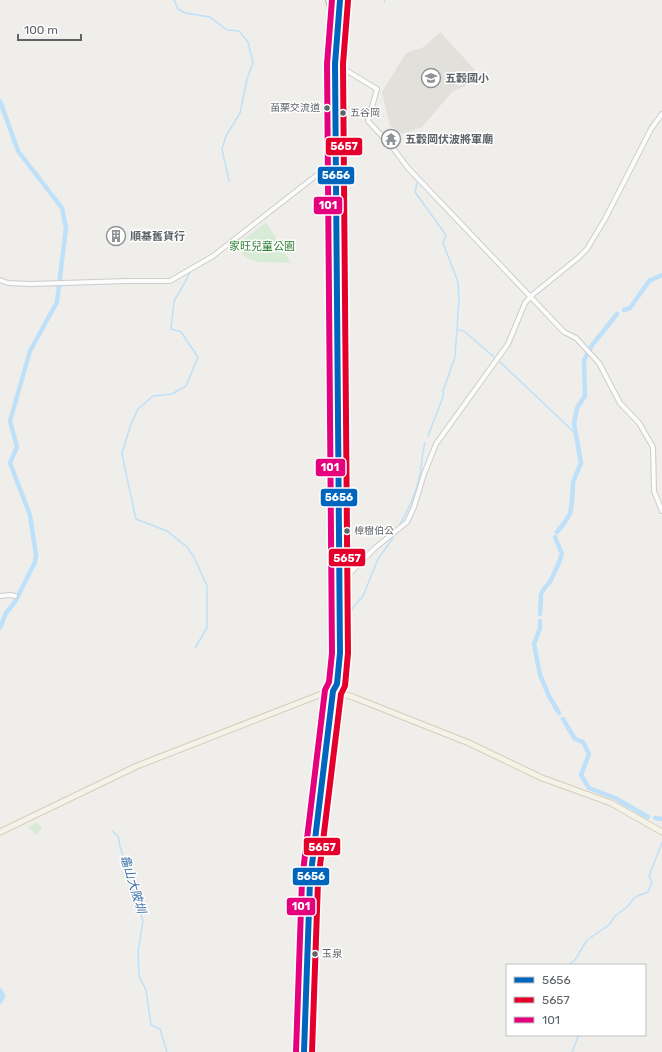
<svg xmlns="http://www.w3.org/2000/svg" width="662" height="1052" viewBox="0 0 662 1052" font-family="Rubik,'Noto Sans TC',sans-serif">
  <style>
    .education { fill: #e2e0da }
    .green { fill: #d8ebd6 }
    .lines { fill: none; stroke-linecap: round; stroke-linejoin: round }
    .stream { stroke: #bfe0f9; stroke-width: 1.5 }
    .canal { stroke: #bfe0f9; stroke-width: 4.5 }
    .minor-casing { stroke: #cbcccc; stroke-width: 6 }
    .major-casing { stroke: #d7ceb8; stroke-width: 7 }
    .highway-casing { stroke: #c8b996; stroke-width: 8 }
    .minor { stroke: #fdfcfc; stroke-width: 4 }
    .major { stroke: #f4f2e9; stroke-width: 5 }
    .highway { stroke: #f0ede3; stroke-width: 6 }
    .bus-1-casing { stroke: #fff; stroke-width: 9 }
    .bus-2-casing { stroke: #fff; stroke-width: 9 }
    .bus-3-casing { stroke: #fff; stroke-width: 9 }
    .bus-1 { stroke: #0065bd; stroke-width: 6 }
    .bus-2 { stroke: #e4002b; stroke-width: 6 }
    .bus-3 { stroke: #e5007d; stroke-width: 6 }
    .bus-dot { fill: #5f6368; stroke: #fff; stroke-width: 1.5 }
    .labels { text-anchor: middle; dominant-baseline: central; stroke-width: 3; stroke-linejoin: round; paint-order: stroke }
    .bus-label { font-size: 10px; fill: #5f6368; stroke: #fff; text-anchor: start }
    .poi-label { font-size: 11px; font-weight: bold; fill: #5f6368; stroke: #fff; text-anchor: start }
    .park-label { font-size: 11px; fill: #348238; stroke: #fff }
    .water-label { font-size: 12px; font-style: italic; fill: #4174aa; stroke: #fff }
    .line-badge { stroke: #fff; stroke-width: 1.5 }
    .badge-label { font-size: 11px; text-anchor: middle; font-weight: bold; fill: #fff }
  </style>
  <rect width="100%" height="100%" fill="#efeeea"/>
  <path class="education" d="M440,32l35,38 -9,16 -13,5 -31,36 -20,7 -12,-8 -8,-34 24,-39 18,-6z"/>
  <g class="green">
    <path d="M266,222l25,41 -33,-1 -12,-4 -10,-13z"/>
    <path d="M37,822l5,6 -5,7 -9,-8z"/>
  </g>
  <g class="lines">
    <g class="stream">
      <path d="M174,0l4,9 7,4 25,4 17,13 12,1 9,11 5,21 -6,16 -7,34 -14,23 -4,13 7,32"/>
      <path d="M384,0l1,2"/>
      <path d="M417,183l-2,9 31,43 -3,8 15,39 1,17 -4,58 -12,34v6l-15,39"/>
      <path d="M190,272l-7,14 -9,15 -3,28 10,3 17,25 -12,29 -14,8 -19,2 -15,13 -7,15 -9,29 2,11 12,55 31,12 20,16 7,10 13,29v42l-12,20"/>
      <path d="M458,330l6,1 30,26"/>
      <path d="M500,362l76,72"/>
      <path d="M400,524c9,-15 17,-33 20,-50 2,-11 2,-21 5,-31"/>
      <path d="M350,624v-10l4,-8 9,-10 15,-37 15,-21"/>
      <path d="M112,831l6,5 2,10 11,40 12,35 -5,31 1,24 7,14 5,35 9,4 7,23"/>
      <path d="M568,965l7,-5 12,-20 22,-15 6,-9 12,-9 8,-10 13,-5 4,-10 -3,-6 13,-33"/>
      <path d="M572,1052l7,-17"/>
    </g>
    <g class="canal">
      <path d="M0,101l18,50 44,57 4,20 -9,74 -27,49 -20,70 7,26 -7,16 20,52 6,40 -1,7 -20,40 -9,11 -6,15"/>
      <path d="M624,310l6,-2 19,-27 13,-6"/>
      <path d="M557,532l5,-6 8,-12 2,-12 1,-20 8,-19 -7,-39 3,-16 8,-12 -1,-36 9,-16 24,-30"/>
      <path d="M540,614l1,-20 4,-7 5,-5 8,-17 4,-11 -7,-17"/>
      <path d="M540,621v7l-6,16 6,31 9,21 10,17"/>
      <path d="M563,719l12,20 8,3 6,12 -8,21 8,13 26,10 33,19"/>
      <path d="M655,818l7,1"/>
      <path d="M0,990l3,6 -3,6"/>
    </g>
    <g class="minor-casing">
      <g id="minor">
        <path d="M329,60l48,29 -9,32 25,27 15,20 156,164 12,6 23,25 21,40 19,20 14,24 1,44 8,20"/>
        <path d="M0,280l8,3 23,1 96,-3h43l43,-25 118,-92"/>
        <path d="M338,581l11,-7 26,-26 32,-26 7,-15 10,-33 12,-30 72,-100 17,-41 6,-7 47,-38 9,-9 18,-30 46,-90 11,-15"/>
        <path d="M0,596l10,-1 5,1"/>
      </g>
    </g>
    <g class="major-casing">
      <g id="major">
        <path d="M333,691l4,-7 3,-31 -5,-589 3,-47"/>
        <path d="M0,832l137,-66 182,-71 14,-4 20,6 116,46 73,35 69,25 51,29"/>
        <path d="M304,1052l6,-171 23,-190 -1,-12 2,-26 -5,-593 4,-60"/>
      </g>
    </g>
    <g class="highway-casing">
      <g id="highway">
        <path d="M329,0l3,11"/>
        <path d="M338,20l4,-20"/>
      </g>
    </g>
    <use href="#minor" class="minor"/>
    <use href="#major" class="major"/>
    <use href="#highway" class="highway"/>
    <g class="bus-1-casing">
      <path id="bus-1" d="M304,1052l6,-171 23,-190 4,-7 3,-31 -5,-589 5,-64"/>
    </g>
    <g class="bus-2-casing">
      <path id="bus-2" d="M312,1052l6,-170 23,-188 4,-8 3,-33 -5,-589 5,-63"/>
    </g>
    <g class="bus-3-casing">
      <path id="bus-3" d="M296,1052l6,-172 23,-190 4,-8 3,-29 -5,-589 5,-64"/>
    </g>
    <use href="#bus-1" class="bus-1"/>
    <use href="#bus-2" class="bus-2"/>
    <use href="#bus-3" class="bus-3"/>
  </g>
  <defs>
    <g id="school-ring" transform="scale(1)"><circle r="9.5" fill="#fff" stroke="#919496" stroke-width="1.5"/><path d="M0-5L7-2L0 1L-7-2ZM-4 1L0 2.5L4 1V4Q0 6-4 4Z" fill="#919496"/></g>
    <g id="temple-ring" transform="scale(1)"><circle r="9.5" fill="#fff" stroke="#919496" stroke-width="1.5"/><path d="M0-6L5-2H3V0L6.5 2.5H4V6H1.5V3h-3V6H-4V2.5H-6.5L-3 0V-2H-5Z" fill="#919496"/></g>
    <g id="building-ring" transform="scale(1)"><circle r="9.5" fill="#fff" stroke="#919496" stroke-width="1.5"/><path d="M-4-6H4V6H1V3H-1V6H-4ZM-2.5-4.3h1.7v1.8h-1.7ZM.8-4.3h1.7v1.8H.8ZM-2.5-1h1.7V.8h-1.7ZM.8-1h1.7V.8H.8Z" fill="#919496"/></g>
  </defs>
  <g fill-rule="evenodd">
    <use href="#school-ring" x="431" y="78"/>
    <use href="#temple-ring" x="391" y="139"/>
    <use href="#building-ring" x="116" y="236"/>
  </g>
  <g class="bus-dot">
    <circle cx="327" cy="108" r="3.5"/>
    <circle cx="343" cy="113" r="3.5"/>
    <circle cx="347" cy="531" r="3.5"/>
    <circle cx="315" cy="954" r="3.5"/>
  </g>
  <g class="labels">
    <g class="bus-label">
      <text x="320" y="108" text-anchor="end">苗栗交流道</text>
      <text x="350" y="113">五谷岡</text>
      <text x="354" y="531">樟樹伯公</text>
      <text x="322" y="954">玉泉</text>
    </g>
    <g class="poi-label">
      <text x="445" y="78">五穀國小</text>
      <text x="405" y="139">五穀岡伏波將軍廟</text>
      <text x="130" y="236">順基舊貨行</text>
    </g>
    <g class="park-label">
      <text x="262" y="246">家旺兒童公園</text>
    </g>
    <g class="water-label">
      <text transform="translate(133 884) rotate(73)">龜山大陂圳</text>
    </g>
  </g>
  <g class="line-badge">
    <rect x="325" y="137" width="38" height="19" rx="4" fill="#e4002b"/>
    <rect x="317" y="166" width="38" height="19" rx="4" fill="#0065bd"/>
    <rect x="313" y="196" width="30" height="19" rx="4" fill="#e5007d"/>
    <rect x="315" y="458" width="31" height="19" rx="4" fill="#e5007d"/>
    <rect x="320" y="488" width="38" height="19" rx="4" fill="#0065bd"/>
    <rect x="328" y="548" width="38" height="19" rx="4" fill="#e4002b"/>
    <rect x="303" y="837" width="38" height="19" rx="4" fill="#e4002b"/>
    <rect x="292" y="867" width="38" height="19" rx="4" fill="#0065bd"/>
    <rect x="286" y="897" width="30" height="19" rx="4" fill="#e5007d"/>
  </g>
  <g class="badge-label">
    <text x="344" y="150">5657</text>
    <text x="336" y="179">5656</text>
    <text x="328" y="209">101</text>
    <text x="330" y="471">101</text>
    <text x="339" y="501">5656</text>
    <text x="347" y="562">5657</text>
    <text x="322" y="851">5657</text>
    <text x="311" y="880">5656</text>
    <text x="301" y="910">101</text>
  </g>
  <rect x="506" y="964" width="140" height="72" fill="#ffffff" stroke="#bfc1c3"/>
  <rect x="514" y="977" width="20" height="6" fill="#0065bd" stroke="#bfc1c3"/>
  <text x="542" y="984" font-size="12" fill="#5f6368">5656</text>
  <rect x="514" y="997" width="20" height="6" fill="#e4002b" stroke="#bfc1c3"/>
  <text x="542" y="1004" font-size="12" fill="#5f6368">5657</text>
  <rect x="514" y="1017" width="20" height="6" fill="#e5007d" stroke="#bfc1c3"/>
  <text x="542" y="1024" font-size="12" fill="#5f6368">101</text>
  <path d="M18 34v6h63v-6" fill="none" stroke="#5f6368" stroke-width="2"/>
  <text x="24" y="34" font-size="12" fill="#5f6368" stroke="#ffffff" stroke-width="3" paint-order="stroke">100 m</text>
</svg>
